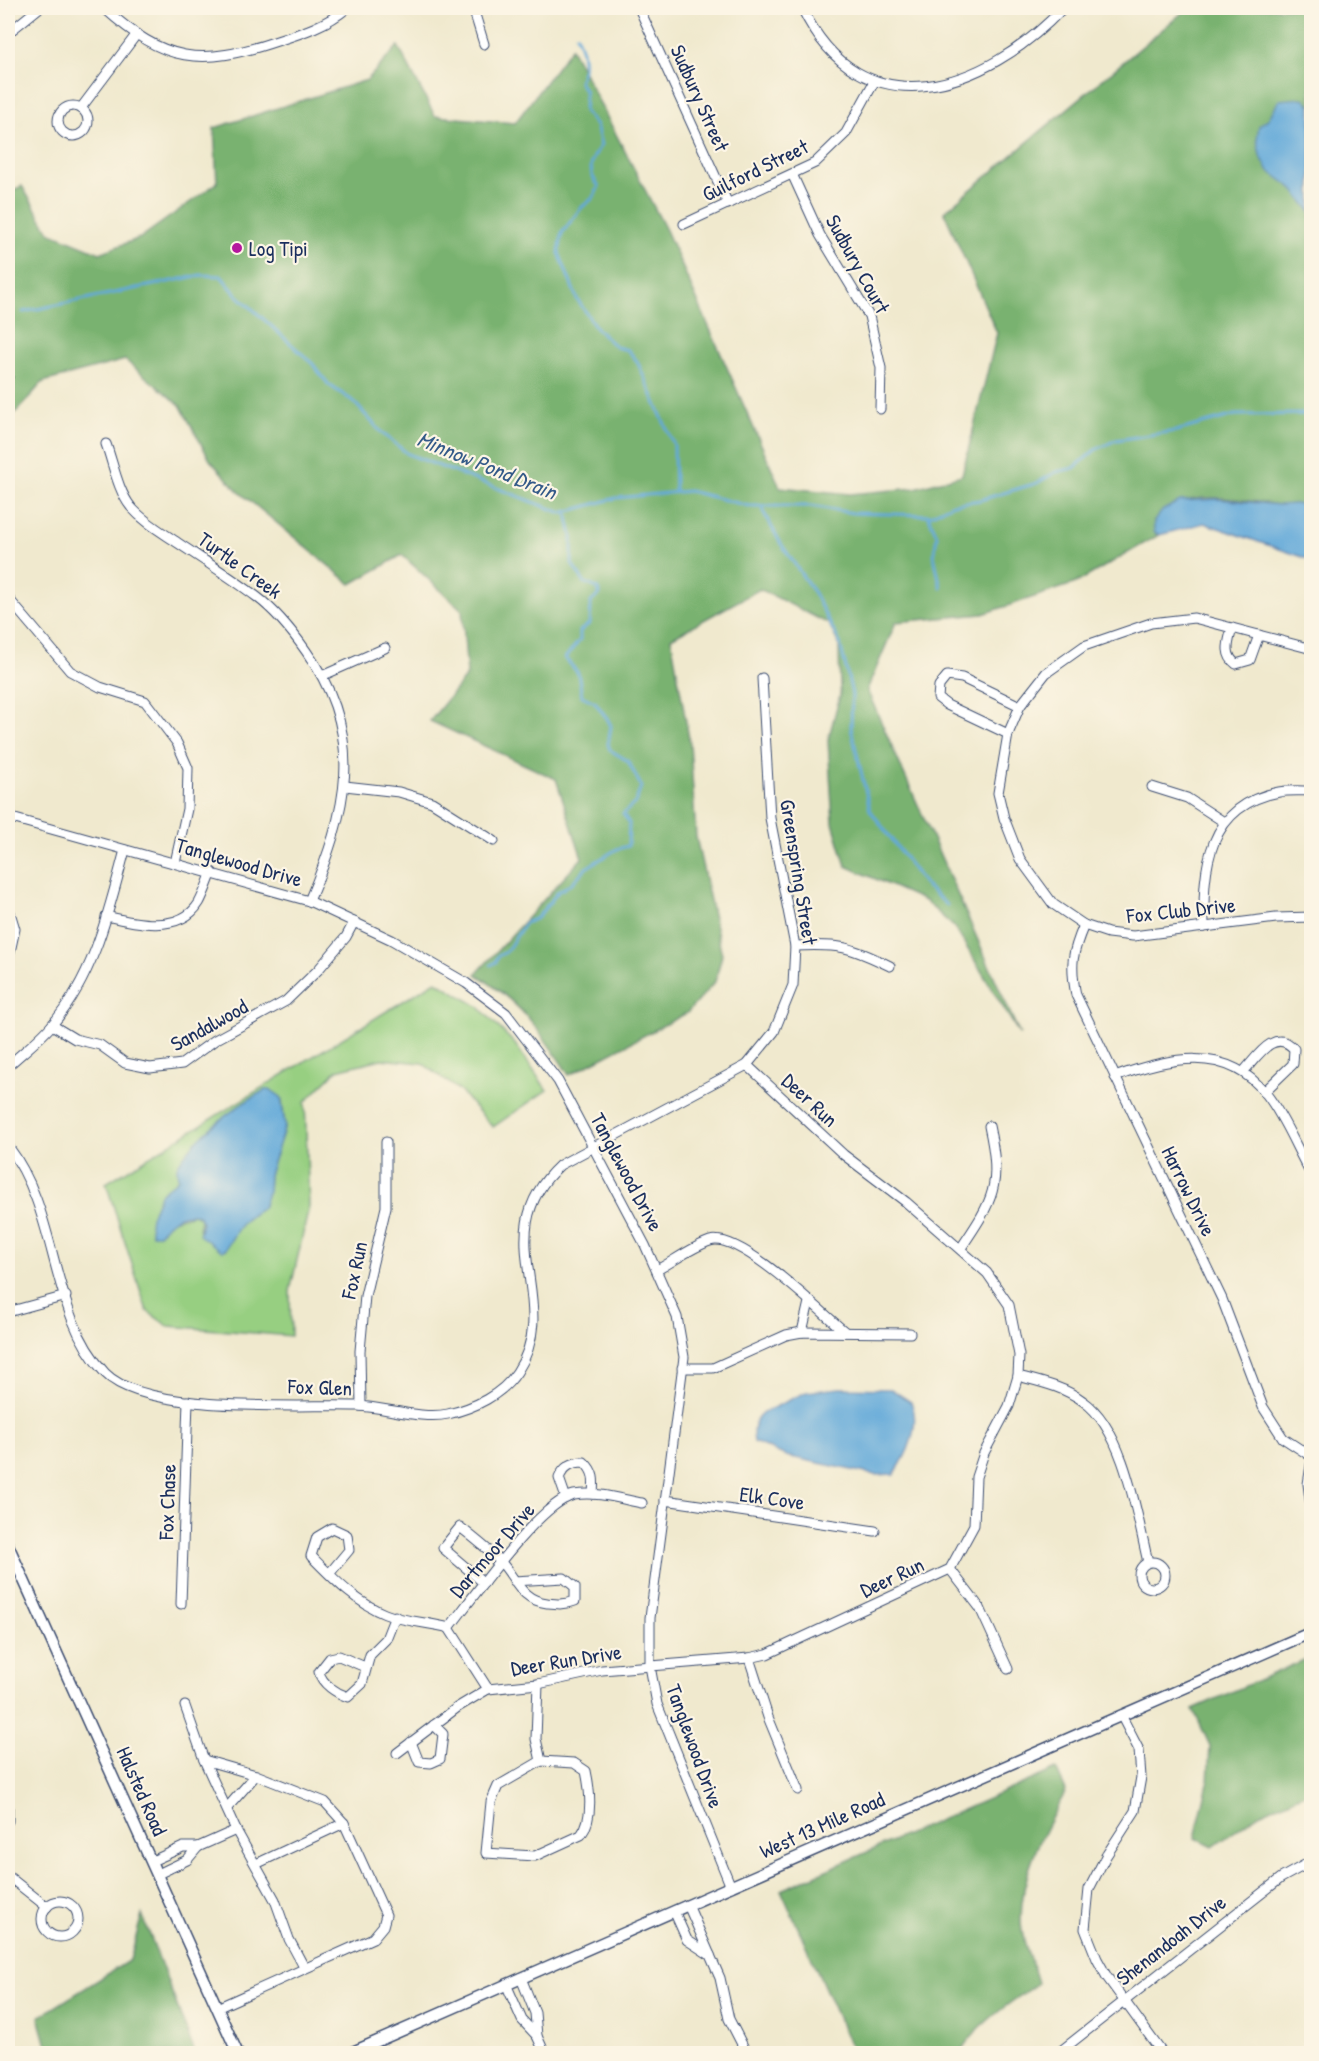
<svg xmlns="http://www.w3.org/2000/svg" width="1319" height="2061" viewBox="0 0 1319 2061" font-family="'Patrick Hand',sans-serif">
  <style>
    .green { fill: #97cf81; stroke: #597f70; stroke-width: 1.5; fill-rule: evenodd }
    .forest { fill: #79b26f; stroke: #4a7066; stroke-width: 1.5 }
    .water { fill: #62a9d9; stroke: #3e6c9c; stroke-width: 1.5 }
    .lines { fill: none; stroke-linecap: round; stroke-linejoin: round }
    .stream { stroke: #62a9d9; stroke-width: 3 }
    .minor-casing { stroke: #3b4b6f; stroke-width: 11 }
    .tertiary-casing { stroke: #3b4b6f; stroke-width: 13 }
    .minor { stroke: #fff; stroke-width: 9 }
    .tertiary { stroke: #fff; stroke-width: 10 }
    .poi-dot { fill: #b5179e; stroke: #fcf5e5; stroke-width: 2 }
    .labels { text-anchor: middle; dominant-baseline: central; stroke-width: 4.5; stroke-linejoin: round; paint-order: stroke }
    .street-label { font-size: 21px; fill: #1b2f5e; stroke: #fcf5e5 }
    .poi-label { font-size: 21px; fill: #1b2f5e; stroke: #fcf5e5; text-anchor: start }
    .water-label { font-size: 22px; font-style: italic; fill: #345a89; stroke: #fcf5e5 }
  </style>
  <rect width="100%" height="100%" fill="#fcf5e5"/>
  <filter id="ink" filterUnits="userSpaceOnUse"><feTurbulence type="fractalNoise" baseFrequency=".0167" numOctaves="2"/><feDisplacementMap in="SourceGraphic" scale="12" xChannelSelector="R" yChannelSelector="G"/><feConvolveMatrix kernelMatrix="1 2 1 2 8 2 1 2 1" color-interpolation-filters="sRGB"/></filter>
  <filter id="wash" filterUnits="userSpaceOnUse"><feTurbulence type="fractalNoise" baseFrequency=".008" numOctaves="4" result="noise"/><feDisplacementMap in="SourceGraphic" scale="24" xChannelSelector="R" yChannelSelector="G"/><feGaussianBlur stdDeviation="1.35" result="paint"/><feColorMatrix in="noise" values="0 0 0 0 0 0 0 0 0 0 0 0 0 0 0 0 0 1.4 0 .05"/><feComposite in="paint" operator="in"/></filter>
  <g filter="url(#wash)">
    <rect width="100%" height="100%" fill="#f0e9ce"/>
    <path class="green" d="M436,981l42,25 37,38 32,46 -54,37 -33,-36 -38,-28 -41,-4 -44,11 -32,32 4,105 -19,84 1,45 -123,-10 -21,-15 -41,-128zM265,1090l17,10 3,26 -16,49 -1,17 -5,16c-20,10 -27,22 -37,41l-27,-20 2,-10 -7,-5 -22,6 -13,14 -5,-25 5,-7 1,-8 16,-12 18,-39z"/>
    <g class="forest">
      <path d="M1188,8h123v495c-10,0 -22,3 -32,2 -40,-5 -96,-20 -125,16l2,13 3,1 -83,48 -93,31 -87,8 -29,68 153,345 -65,-107 -30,-27 -79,-35 -13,-43 -5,-83 12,-45 -1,-50 -10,-21 -69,-35 -89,49 19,106 6,93 26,118 -7,27 -28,31 -118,62c-30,-46 -46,-70 -93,-101l106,-116 -26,-79 -126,-58 37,-46 -5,-65 -60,-55 -51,29 -113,-93 -28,-31 -30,-55 -55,-45 -82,22 -35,39v-228l14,-7 27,46 51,21 40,-15 77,-55 -3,-55 153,-48 31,-34 37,70 80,7 56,-75 95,182 114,257 70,7 65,-6 47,-13 35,-142 -53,-121z"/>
      <path d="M1311,1657v134l-52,23 -46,33 -18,-9 13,-55 2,-37 -17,-37z"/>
      <path d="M1056,1769l10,22c-23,41 -45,81 -45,129 0,20 12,44 17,63 -24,17 -65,44 -78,70h-106l-73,-163z"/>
      <path d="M142,1914l53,139h-146l-10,-36 91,-57z"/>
    </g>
    <g class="water">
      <path d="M1304,98l7,8v106l-20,-25 -22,-16 -9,-16 -3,-16 2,-13 10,-8 10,-18z"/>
      <path d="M1218,499l61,6 32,-2v57l-107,-37 -37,10 -8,2 -5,-3v-11l9,-11 17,-9z"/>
      <path d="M265,1090h6l10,7 4,29 -16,49 -1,17 -5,16c-20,10 -27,22 -37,41l-4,2 -23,-16 3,-13 -4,-7c-17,-4 -29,6 -39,19h-7c-6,-15 4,-26 8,-40l18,-15 -1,-12c15,-29 59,-61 88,-77z"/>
      <path d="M840,1388l51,1 20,13c10,23 -3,53 -17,72l-19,1 -89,-19 -32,-14c-2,-12 -1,-21 9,-29l43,-21z"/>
    </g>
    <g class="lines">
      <g class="stream">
        <path d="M576,35c7,15 11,32 3,46l6,11 -1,19 12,14 5,20c-10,14 -15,27 -2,41l-6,12 -12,10 -19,25 -3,20 18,46 20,30 19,18 12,3 9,11 37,84 1,45"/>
        <path d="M23,312l178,-37 20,1 15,18 76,69 17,22 24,16 29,32 26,21 154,59 54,-15 73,-7 60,15h62l42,7 77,2 23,-11 27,-4 57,-17 19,-11 18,-4 21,-18 21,-10 60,-9 59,-16 77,-1"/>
        <path d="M763,506l1,7 16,29 34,51 26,50 12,51 -1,34 19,82 55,75 22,20"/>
        <path d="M928,515l9,20 -3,21 7,32"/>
        <path d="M491,965l5,-3 2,-6 8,-4 19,-29 12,-5 21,-26 14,-9 14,-15 31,-19 11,-3 1,-23 -6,-9 13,-12 5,-16 -13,-25 -18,-11 -2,-6 3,-18 -3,-6 -13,-18 -13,-6 -4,-23 -13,-15 15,-18v-9l10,-8 1,-21 9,-8 -3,-6 -13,-6 -12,-18v-28l-5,-23"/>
      </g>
    </g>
  </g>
  <g filter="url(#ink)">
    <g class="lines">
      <g class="minor-casing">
        <g id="minor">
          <path d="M104,8c61,55 96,59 173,33 25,-8 50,-16 70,-33"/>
          <path d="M473,8l11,36"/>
          <path d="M639,8l89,196"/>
          <path d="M802,8c60,125 184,82 261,0"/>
          <path d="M8,33l31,-25"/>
          <circle cx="73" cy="121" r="15"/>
          <path d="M81,108l55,-73"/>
          <path d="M793,176l27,59 49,81 12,52 -1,41"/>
          <path d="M684,224l131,-61 31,-30 28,-51"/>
          <path d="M8,344v33"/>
          <path d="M106,444c7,19 12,47 25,63 13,15 31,25 47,36 27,18 54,35 79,54 20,15 35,34 49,54 61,85 41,161 3,250"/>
          <path d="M8,598l62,73 30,16 45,14 32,42 11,25 -1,41 -12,54"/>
          <path d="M1232,628c-3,13 -9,26 4,36l14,-4 9,-25"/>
          <path d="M1312,649l-118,-31 -43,5 -67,23 -38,27 -26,33 -12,28 -10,59 6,25 16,41 33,45 31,21 24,8 25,3 143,-18 36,-1"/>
          <path d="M324,675l61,-27"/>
          <path d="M1008,734l-61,-29 -9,-7 1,-12 8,-10 15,2 58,28"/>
          <path d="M345,786l54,6 33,10 62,39"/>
          <path d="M1152,787l35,11 37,24"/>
          <path d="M8,817l301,84 83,39 74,43 40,30 52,68 87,164 32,72 7,40 -34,261v48l7,38 74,183"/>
          <path d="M8,906l7,23 -7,32"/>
          <path d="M106,916c28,7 74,18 93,-13 5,-9 9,-21 13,-31"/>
          <path d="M1084,925c-12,28 -14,40 -8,70l146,304 41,108 20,31 29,19"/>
          <path d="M1204,927c-1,-60 3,-121 75,-135 10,-2 22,-1 33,-1"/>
          <path d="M795,946c45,-2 54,0 95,20"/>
          <path d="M52,1025l23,14 25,6 25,18 25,5 32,-4 33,-24 71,-39 32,-31 28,-33 8,-15"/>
          <path d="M8,1066c14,-13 31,-26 43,-40 43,-49 58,-116 74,-176"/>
          <path d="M1244,1071c13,-14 31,-44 50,-22l-1,15 -29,28"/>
          <path d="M1115,1077c52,-19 112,-34 152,18 18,23 30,55 45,81"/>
          <path d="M8,1146c52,68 40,166 97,227 41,42 194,31 253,33 26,1 65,14 90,8 26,-6 54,-19 69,-42 47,-71 -32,-137 43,-207l187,-100 27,-33 19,-47 2,-39 -25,-128 -8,-140"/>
          <path d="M961,1248c33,-49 41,-62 28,-122"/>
          <path d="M657,1270c17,-9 35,-23 53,-29 29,-10 110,70 134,90"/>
          <path d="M8,1312l58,-16"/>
          <path d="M802,1332l7,-30"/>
          <path d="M682,1368h31l73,-33 16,-3 108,1"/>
          <path d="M1018,1376c23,6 46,11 65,25 41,28 54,115 65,161"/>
          <path d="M361,1406l-1,-55 5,-55 21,-89v-65"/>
          <path d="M1312,1459l-4,25 4,30"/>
          <path d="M566,1498l-7,-20c5,-12 13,-16 25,-16 11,10 10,19 9,32"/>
          <path d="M665,1500l210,31"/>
          <circle cx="1152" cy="1575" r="13"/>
          <path d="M950,1569l30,39 28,61"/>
          <path d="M329,1574l20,-24 -2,-15 -15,-7 -15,9 -6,19c22,22 44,46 74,58 20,8 43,8 64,14l39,61"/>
          <path d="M484,1583l-41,-35 17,-21c14,11 28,22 40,34 16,17 20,39 47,42 10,1 18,2 28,-2v-14l-11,-9 -50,3"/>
          <path d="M181,1604l7,-203"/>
          <path d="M449,1628c23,-29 91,-126 125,-133 22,-4 47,4 68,8"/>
          <path d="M749,1658l19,59 30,73"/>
          <path d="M365,1667l-26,-11 -9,2 -11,14c3,12 17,21 29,25l14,-13 8,-29 16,-16 9,-23"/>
          <path d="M538,1684l-2,55 5,22 -43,25 -7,16 -5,51 49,3 46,-21c13,-17 9,-45 5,-64l-12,-8 -33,-2"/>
          <path d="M185,1706l19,54"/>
          <path d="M1121,1715l18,35 2,27 -6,34 -29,45 -17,33 -4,40 12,30 10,18 56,77"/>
          <path d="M411,1742l8,20 12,1 9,-4 3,-25 -9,-9"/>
          <path d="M397,1753l61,-46 30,-18 50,-5 64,-14 147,-12 18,-4 183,-85 24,-44 2,-48 8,-24 25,-47 9,-30 1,-21 -10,-50 -22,-32 -81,-71 -62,-47 -97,-90"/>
          <path d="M8,1797v24"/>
          <path d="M227,1808l29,-33"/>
          <path d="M198,1847l38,-17"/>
          <path d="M152,1861l31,-14h15l-11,13 -29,14"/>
          <path d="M256,1864l88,-41"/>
          <path d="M8,1876l39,31"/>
          <circle cx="60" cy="1919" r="18"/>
          <path d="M688,1905l32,73 9,41 18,35"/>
          <path d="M674,1911l13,29 23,15"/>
          <path d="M521,1978l14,35 2,23 8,18"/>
          <path d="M506,1984l16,36 15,16"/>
          <path d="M217,2008l156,-70 10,-12 3,-11 -42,-92 -19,-21 -69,-27 -52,-15 32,70 39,70 14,39 15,28"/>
          <path d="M1057,2054l224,-176 31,-17"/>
        </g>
      </g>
      <g class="tertiary-casing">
        <g id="tertiary">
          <path d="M8,1545l230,509"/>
          <path d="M348,2054l964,-422"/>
        </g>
      </g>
      <use href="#minor" class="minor"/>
      <use href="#tertiary" class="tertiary"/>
    </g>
  </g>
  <circle class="poi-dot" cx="237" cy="248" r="6"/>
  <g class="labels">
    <g class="street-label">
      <text transform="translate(700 98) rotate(66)">Sudbury Street</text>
      <text transform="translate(755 170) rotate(-26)">Guilford Street</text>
      <text transform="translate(858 264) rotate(61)">Sudbury Court</text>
      <text transform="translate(240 565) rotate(36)">Turtle Creek</text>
      <text transform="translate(239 862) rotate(16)">Tanglewood Drive</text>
      <text transform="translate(799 872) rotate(81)">Greenspring Street</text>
      <text transform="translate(1181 910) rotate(-6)">Fox Club Drive</text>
      <text transform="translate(209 1025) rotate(-29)">Sandalwood</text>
      <text transform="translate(810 1100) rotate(43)">Deer Run</text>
      <text transform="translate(627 1172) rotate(62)">Tanglewood Drive</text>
      <text transform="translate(1189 1191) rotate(64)">Harrow Drive</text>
      <text transform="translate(354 1270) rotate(-78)">Fox Run</text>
      <text transform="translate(320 1387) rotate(2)">Fox Glen</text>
      <text transform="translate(772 1498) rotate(8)">Elk Cove</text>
      <text transform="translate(167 1502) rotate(-88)">Fox Chase</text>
      <text transform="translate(492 1550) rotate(-49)">Dartmoor Drive</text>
      <text transform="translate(892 1577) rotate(-25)">Deer Run</text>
      <text transform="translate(566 1660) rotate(-9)">Deer Run Drive</text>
      <text transform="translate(695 1746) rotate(70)">Tanglewood Drive</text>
      <text transform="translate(142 1791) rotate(66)">Halsted Road</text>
      <text transform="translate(822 1825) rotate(-24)">West 13 Mile Road</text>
      <text transform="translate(1171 1940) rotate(-38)">Shenandoah Drive</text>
    </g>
    <g class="poi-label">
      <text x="249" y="248">Log Tipi</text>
    </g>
    <g class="water-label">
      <text transform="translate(487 465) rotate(22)">Minnow Pond Drain</text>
    </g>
  </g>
  <rect width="1319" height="2061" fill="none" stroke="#fcf5e5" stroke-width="30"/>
</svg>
